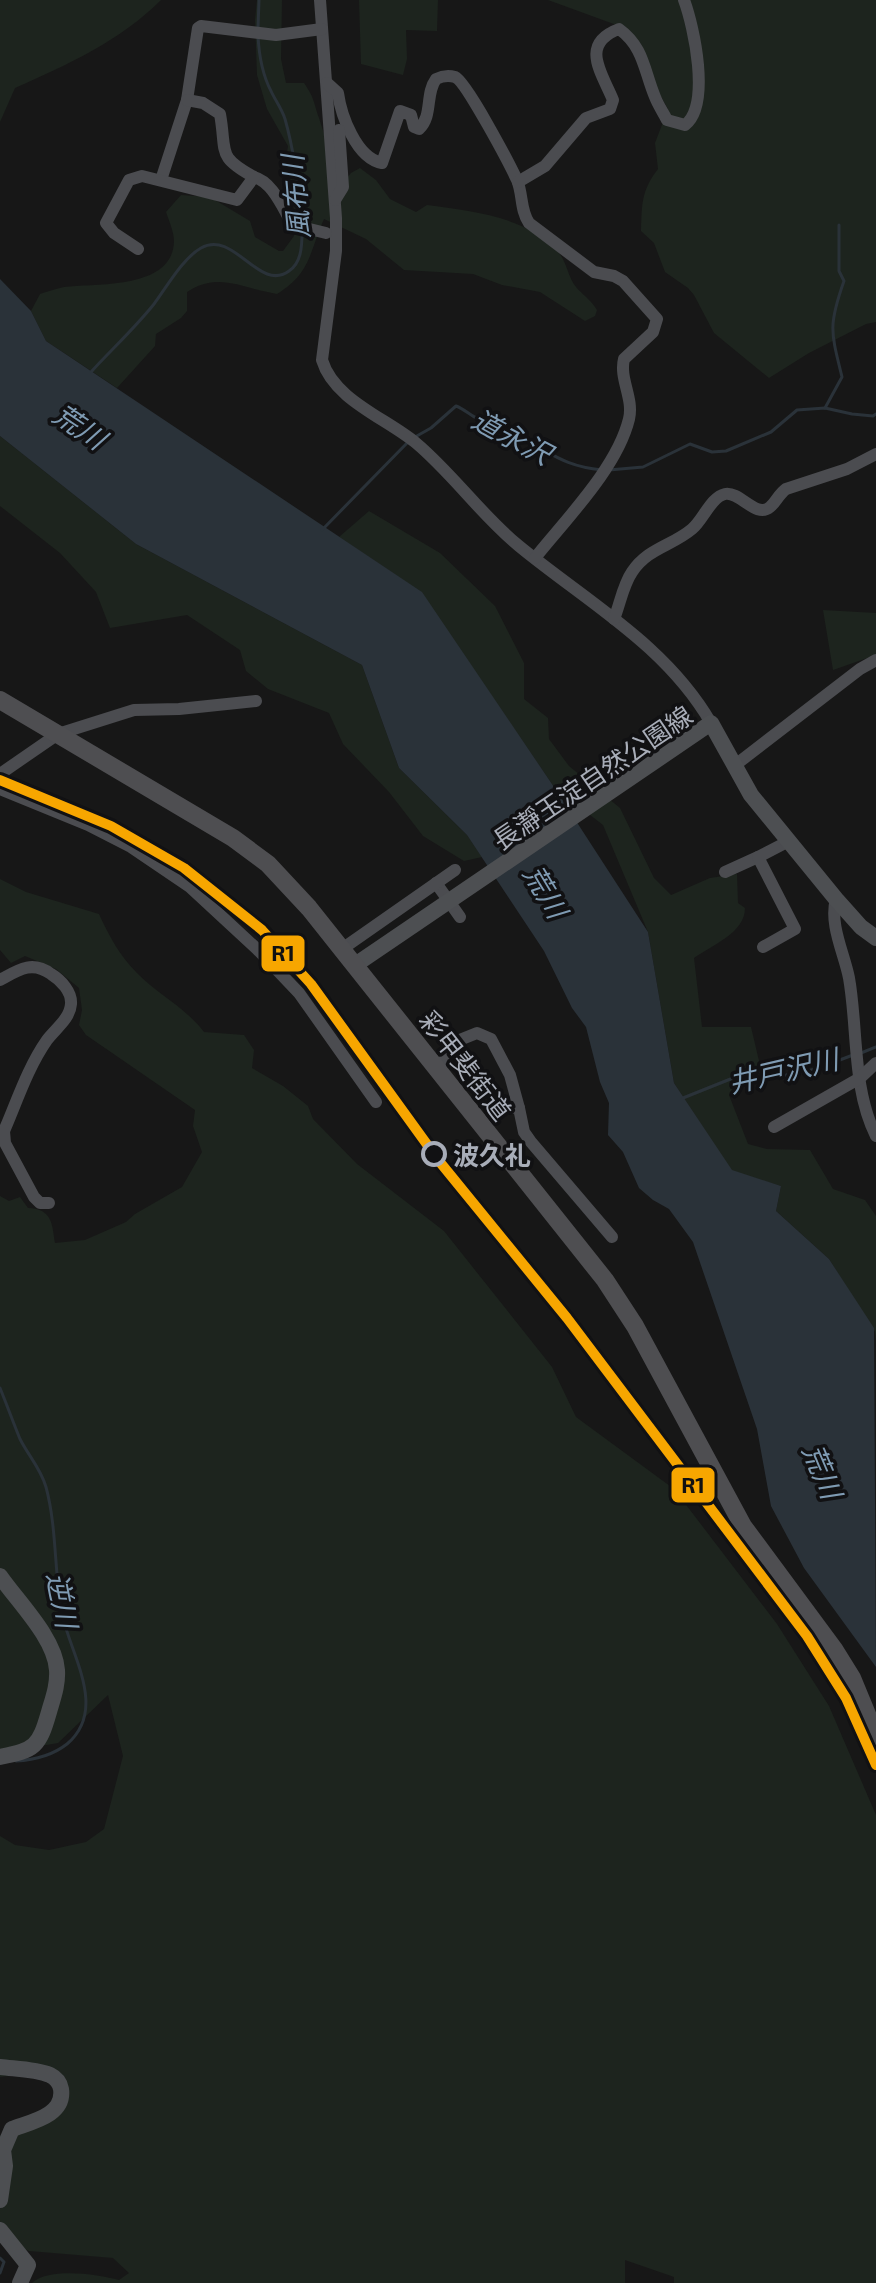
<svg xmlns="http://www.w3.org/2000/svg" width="876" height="2283" viewBox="0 0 876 2283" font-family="'Exo 2','Noto Sans JP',sans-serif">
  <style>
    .green { fill: #1d241e }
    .water { fill: #2a3239 }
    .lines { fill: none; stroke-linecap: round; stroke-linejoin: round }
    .stream { stroke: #2a3239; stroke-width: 3 }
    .minor { stroke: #4b4c50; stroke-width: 12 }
    .major { stroke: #4d4f52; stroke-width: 16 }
    .highway { stroke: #4e4e51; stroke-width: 18 }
    .rail-1-casing { stroke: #111113; stroke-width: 16 }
    .rail-1 { stroke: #f7a600; stroke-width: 10 }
    .stop-dot { fill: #111113; stroke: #a8adb8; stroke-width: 4 }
    .labels { text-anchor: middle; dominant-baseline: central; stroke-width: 7; stroke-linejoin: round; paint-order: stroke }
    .street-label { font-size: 26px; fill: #a8adb8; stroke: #111113 }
    .stop-label { font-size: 26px; font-weight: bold; fill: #a8adb8; stroke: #111113; text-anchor: start }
    .water-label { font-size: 28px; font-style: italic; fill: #7f9bb3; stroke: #111113 }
    .line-badge { stroke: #111113; stroke-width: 3 }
    .pale-badge-label { font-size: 22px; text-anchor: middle; font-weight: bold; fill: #111 }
  </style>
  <rect width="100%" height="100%" fill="#171717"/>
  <g class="green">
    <path d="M0,0h161c-41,41 -94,65 -146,88l-15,34z"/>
    <path d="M257,0h25l-1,59 5,24h18c11,16 9,18 15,35 7,23 15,45 21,68l11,-13 9,-5 16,12 14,19 26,13 11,-7c45,6 102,12 132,48 8,10 9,24 17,34 7,8 15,13 21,23l-2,6 -10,5 -45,-29 -38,-7 -29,-11 -69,-4 -38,-31 -42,-20c-15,34 -13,54 -47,75 -34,-5 -58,-23 -90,-2v19l-6,7 -25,16 -1,12 -38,42 -71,-47 -15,-30 9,-17c8,-3 16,-5 24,-7 32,-4 109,3 110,-46 0,-9 -5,-20 -8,-29l15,-17 29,2 40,24 5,16 24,14h4l11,-15 1,-26 -12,-30 5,-34 -21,-37 -10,-34 -2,-55z"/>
    <path d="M359,0h79l-1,31 -31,-1 1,29 -4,16 -42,-11z"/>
    <path d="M548,0h328v322l-10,2 -57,29 -40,25 -55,-45 -20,-38 -6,-7 -23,-16 -11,-29 -13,-12c1,-27 0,-40 17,-62l-3,-26 13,-34 -46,-82z"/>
    <path d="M0,436l136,108 226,121 37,103 68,67 15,22 -18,4 -41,-25 -34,-44 -46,-48 -14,-31 -61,-24 -22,-18 -6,-21 -53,-35 -77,13 -14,-36 -36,-39 -60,-47z"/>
    <path d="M369,511l71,42 55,53 29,57v36l24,19 1,21 20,27 51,42 34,70 17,17 39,-17 27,-4 1,29 7,5c0,25 -33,37 -51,50l8,69h49l9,38 -31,30 19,49 19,5 43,1 23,39 32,11 11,16v125l-1,-9 -46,-73 -53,-48 5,-25 -49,-15 -58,-88 -26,-151 -45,-107 -49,-38 -134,-196 -81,-54z"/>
    <path d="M823,610l53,3v42l-43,15z"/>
    <path d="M0,879l26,13 73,22c10,22 21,42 38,59 21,22 47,33 67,59l40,3 10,15 -2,18 31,18 25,20 5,13 44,45 87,67 108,136 24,50 98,72 103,135 52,82 47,109v468h-202v-6l-49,-17v23h-593c16,-16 66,-9 87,-3l10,-7 -16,-15 -84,-7 -18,-9 -11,-13v-94l34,-14 30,-24 -23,-25 -41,5v-241l15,9 34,5 37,-8 18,-13 19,-73 -15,-61 -50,48 -58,10v-557l9,5 11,-4 8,11c25,1 24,17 27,35l30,-3 41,-18 9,-8 47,-27 20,-35 -9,-26 2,-16 -109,-75 -7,-10 3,-15 -3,-22 -23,-19 -31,-13 -14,7 -11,-13z"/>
  </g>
  <path class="water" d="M0,279l31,32 15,30 376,251 132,195 94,145 26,151 58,87 49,16 -5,25 53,48 45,69 2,339 -72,-99 -33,-62 -14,-77 -64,-187 -24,-33 -16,-9 -14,-12 -16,-36 -15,-17 1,-32 -9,-21 -14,-55 -14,-19 -28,-57 -77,-116 -68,-67 -37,-103 -226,-121 -136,-108z"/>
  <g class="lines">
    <g class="stream">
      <path d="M258,28l1,-28"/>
      <path d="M258,36c1,19 4,38 13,55 4,9 11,18 14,28 10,35 14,70 17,106"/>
      <path d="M91,372c20,-22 44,-44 63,-68 12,-16 29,-46 47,-56 33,-19 58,45 88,23 12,-8 13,-24 13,-38"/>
      <path d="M825,408l17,-31c-11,-45 -14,-51 2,-96l-5,-10v-46"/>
      <path d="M415,437l16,-9 25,-22c8,3 14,9 22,13 13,7 28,12 41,18 33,16 44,29 83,33"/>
      <path d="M609,470l34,-3 47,-23 22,8 14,-1 45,-19 26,-22 28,-2 27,6 21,2 3,-2"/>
      <path d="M322,530l87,-89"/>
      <path d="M861,1053l15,-6"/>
      <path d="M683,1098l60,-24 17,-3 12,7 44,-9 37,-14"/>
      <path d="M0,1388c7,17 13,34 20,51 8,16 21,30 26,48 11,41 8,85 16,127 9,42 46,95 5,130 -14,11 -33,16 -51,17"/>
      <path d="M0,2258l4,4 -4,11"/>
    </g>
    <g class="minor">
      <path d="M320,0l16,218v33l-14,109c12,40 64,58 94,83 37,31 66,73 103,103 68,56 147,99 192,177"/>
      <path d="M327,83l11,10c3,22 18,65 44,70l18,-52 11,4 3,12 5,2c14,-13 6,-35 17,-50 6,-3 12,-4 19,-2 11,4 55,88 62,103 6,14 3,30 12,43l65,49 20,4 9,5 34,38 -4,13 -29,27c-5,20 10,39 5,60 -12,49 -63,100 -94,139"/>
      <path d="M254,177c19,5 29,32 39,48l33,8"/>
      <path d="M161,180l26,-80 11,-72 3,-2 75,9 46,-6"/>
      <path d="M518,182l27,-16 41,-48 24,-9 3,-9c-11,-27 -34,-56 6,-71 25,18 25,42 36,68 3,8 8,15 12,23l18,5c26,-20 9,-98 -1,-125"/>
      <path d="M335,200l8,-13 -4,-57"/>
      <path d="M138,249l-24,-16 -8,-10 23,-43 13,-4 95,24 17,-23c-38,-21 -27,-24 -34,-63l-17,-11 -16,-3"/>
      <path d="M614,619c6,-15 9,-34 18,-47 16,-24 40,-26 60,-43 11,-9 19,-32 33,-35 15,-3 31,25 45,13 6,-5 9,-13 16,-18l61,-20 29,-15"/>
      <path d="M734,766l126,-97 16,-9"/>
      <path d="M0,774l58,-40 76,-24 45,-1 77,-8"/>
      <path d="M0,789l88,36 43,22 59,40 67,62 42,44 77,109"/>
      <path d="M725,872l33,-15"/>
      <path d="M436,883l24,34"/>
      <path d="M836,899c-7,25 8,54 13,79 9,51 3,110 27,158"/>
      <path d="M763,947l32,-18 -37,-72 31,-16"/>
      <path d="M342,949l113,-79"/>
      <path d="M0,980c18,-10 32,-20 51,-6 10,6 21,18 20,30 -1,15 -16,25 -24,36 -19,27 -30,61 -43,91l1,12 29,54 6,6h9"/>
      <path d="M457,1041l20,-8 14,6 19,36 9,33"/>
      <path d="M436,1068l15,-14 8,-1 6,4 40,50 14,1 5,24 7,10 81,95"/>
      <path d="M774,1127l86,-49 16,-15"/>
    </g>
    <g class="major">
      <path d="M355,965l356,-242 40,72 85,104 25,28 15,11"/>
      <path d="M0,1576c18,26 55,62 57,94 1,15 -4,28 -8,42 -10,35 -14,38 -49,45"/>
      <path d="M0,2067c16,2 35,2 50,8 6,3 10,8 11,14 4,27 -31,33 -49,40l-9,21 2,16 -5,34"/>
      <path d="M0,2230l28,35 -8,18"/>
    </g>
    <path class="highway" d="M0,700l233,138 35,26 41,44 296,372 30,46 108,200 91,123 18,29 24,58"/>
    <g class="rail-1-casing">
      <path id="rail-1" d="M0,780l111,46 73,42 78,62 49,54 128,177 128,157 240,318 39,62 30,67"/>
    </g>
    <use href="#rail-1" class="rail-1"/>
  </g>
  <circle class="stop-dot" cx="434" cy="1154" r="11"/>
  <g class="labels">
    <g class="street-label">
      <text transform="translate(592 777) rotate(-34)">長瀞玉淀自然公園線</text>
      <text transform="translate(466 1065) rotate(52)">彩甲斐街道</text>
    </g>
    <g class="stop-label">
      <text x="453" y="1154">波久礼</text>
    </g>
    <g class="water-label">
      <text transform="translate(295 197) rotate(-95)">風布川</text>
      <text transform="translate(80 426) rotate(34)">荒川</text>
      <text transform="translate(512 436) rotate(28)">道永沢</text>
      <text transform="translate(546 891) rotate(59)">荒川</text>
      <text transform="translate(783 1070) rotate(-13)">井戸沢川</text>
      <text transform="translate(823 1471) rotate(67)">荒川</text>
      <text transform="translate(63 1600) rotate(79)">逆川</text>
    </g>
  </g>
  <g class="line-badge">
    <rect x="260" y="934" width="46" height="39" rx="8" fill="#f7a600"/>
    <rect x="670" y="1466" width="46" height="38" rx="8" fill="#f7a600"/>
  </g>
  <g class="pale-badge-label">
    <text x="283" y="961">R1</text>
    <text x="693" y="1493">R1</text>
  </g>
</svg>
